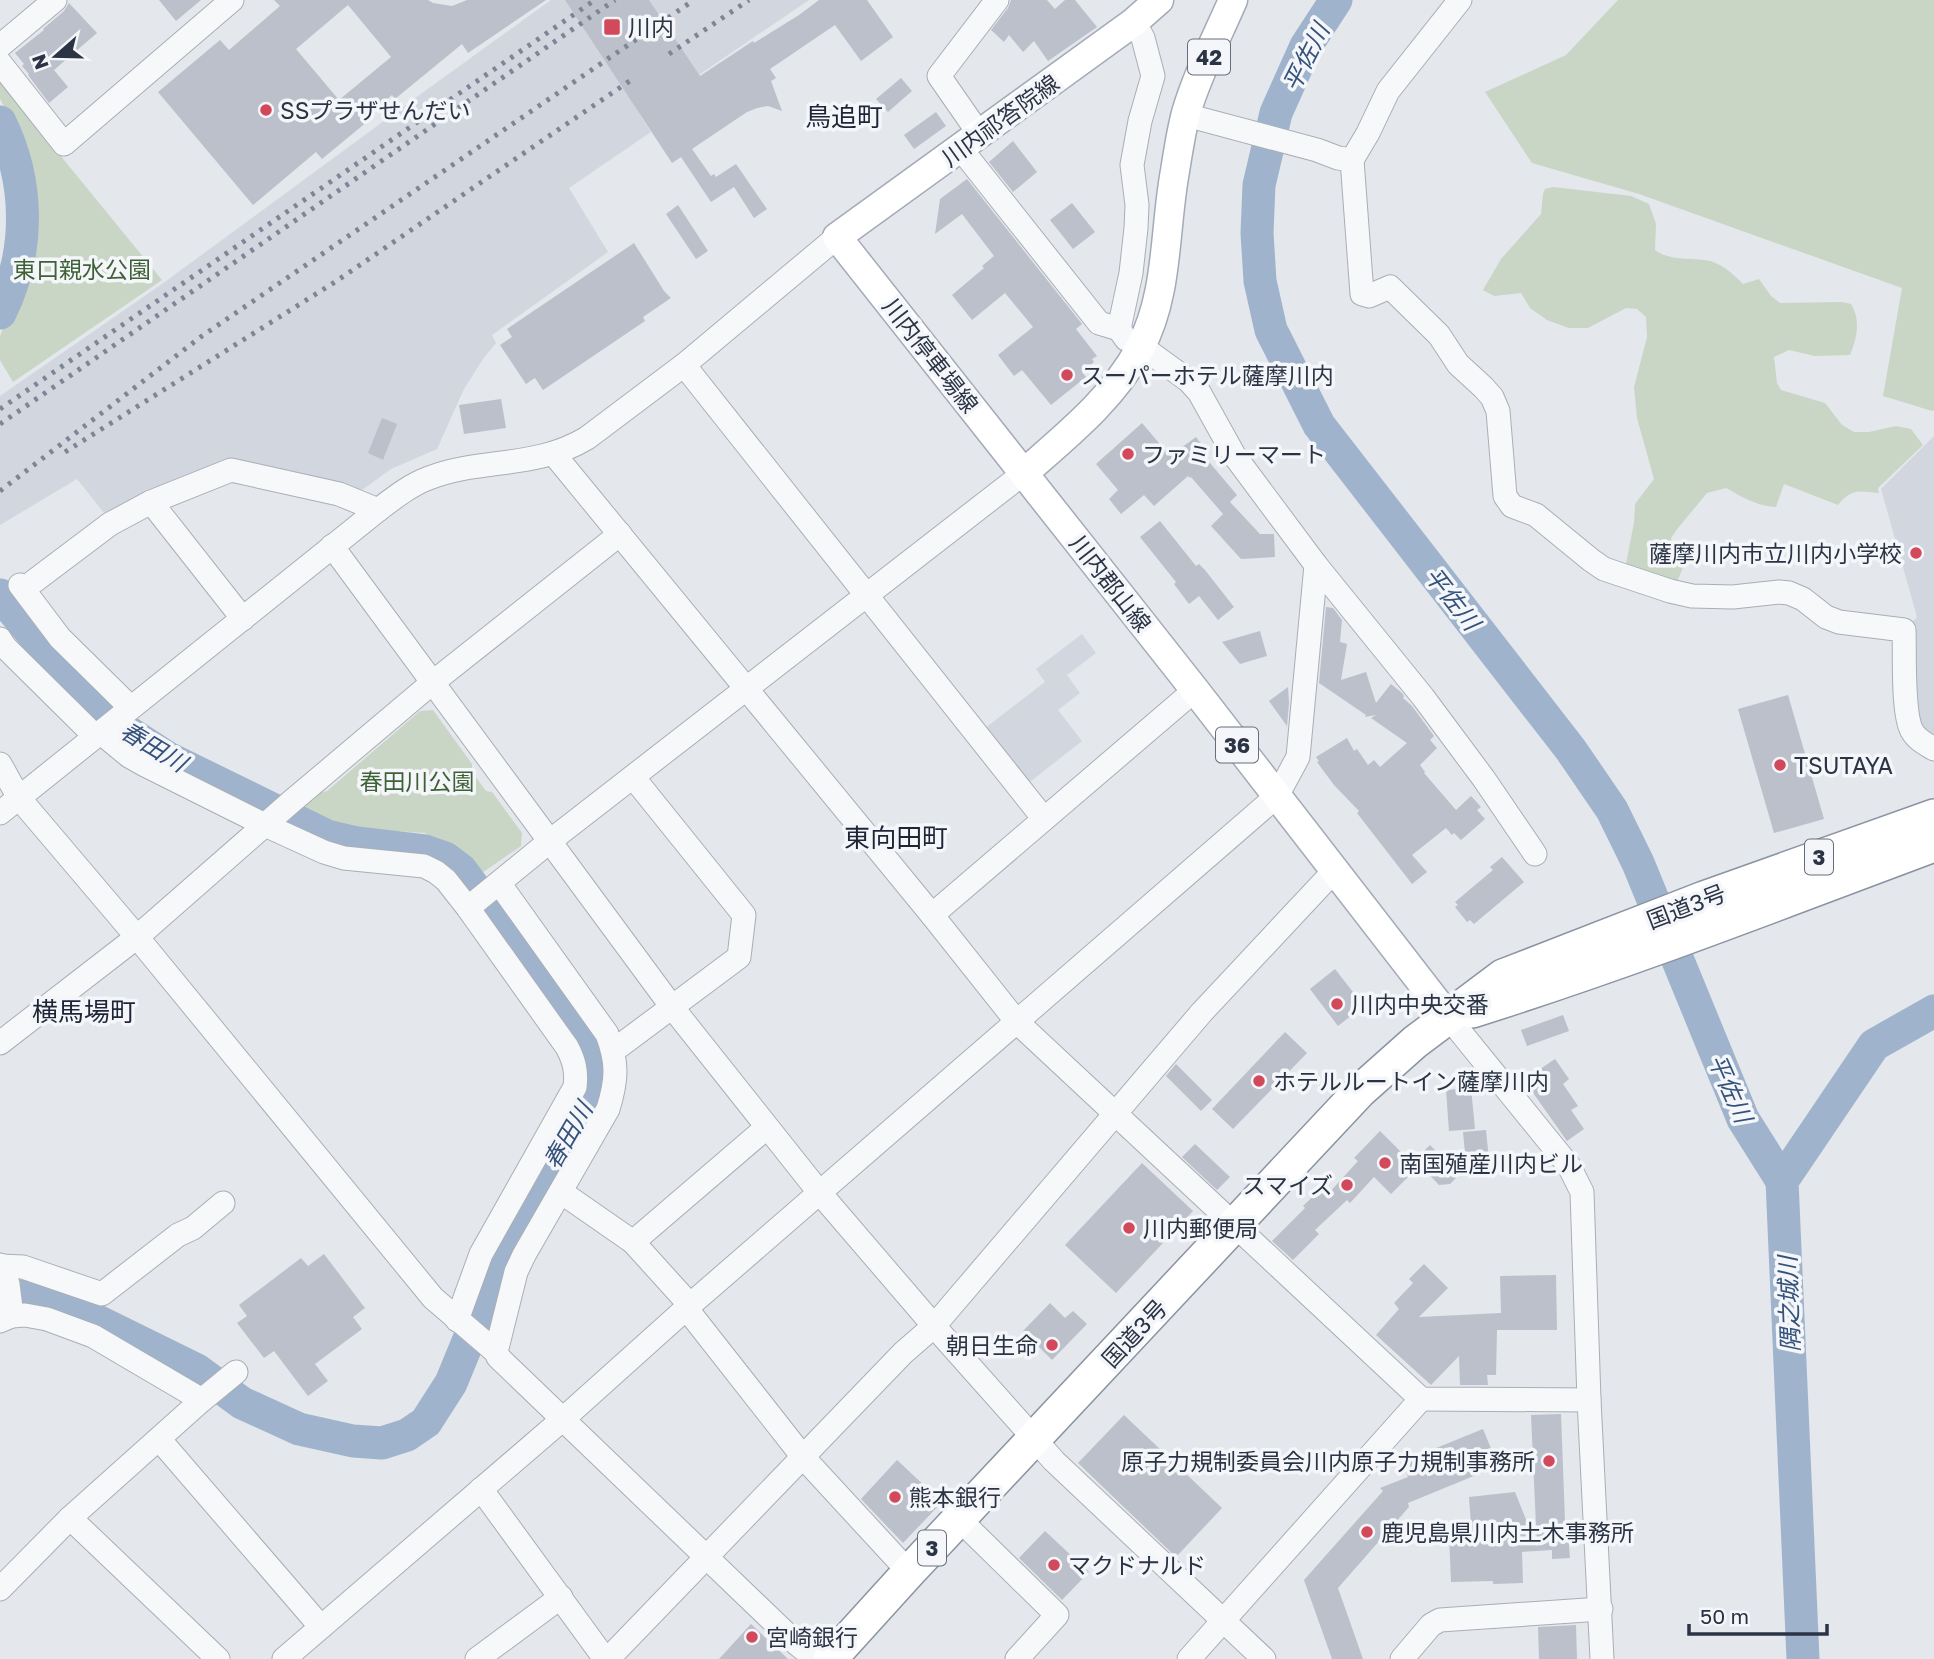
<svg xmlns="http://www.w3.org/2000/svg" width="1934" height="1659" viewBox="0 0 1934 1659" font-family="'Golos Text','Noto Sans JP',sans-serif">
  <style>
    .built { fill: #d2d6de }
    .green { fill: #c9d6c5 }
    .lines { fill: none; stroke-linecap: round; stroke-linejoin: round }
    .river { stroke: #9fb4cc; stroke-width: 33 }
    .building { fill: #bbc0ca; fill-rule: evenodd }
    .minor-casing { stroke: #a9aeb7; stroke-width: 25 }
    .major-casing { stroke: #a3abb8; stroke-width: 31 }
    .highway-casing { stroke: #8b94a3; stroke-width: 36 }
    .minor { stroke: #f7f8fa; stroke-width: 23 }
    .major { stroke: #fff; stroke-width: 28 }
    .highway { stroke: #fff; stroke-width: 33 }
    .rail { stroke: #7d8696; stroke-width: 5; stroke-dasharray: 3.5 7; stroke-linecap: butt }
    .poi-dot { fill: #d1495b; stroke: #f4f6f9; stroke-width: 2.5 }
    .labels { text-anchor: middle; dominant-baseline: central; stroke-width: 7; stroke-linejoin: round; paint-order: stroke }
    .shield { fill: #f4f6f9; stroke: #676e7b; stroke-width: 2 }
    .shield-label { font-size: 21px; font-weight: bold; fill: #2b3445 }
    .poi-label { font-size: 23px; fill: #2b3445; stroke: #f4f6f9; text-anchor: start }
    .street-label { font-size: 23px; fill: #2b3445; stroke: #f4f6f9 }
    .park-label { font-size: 23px; fill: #3f6138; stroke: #f4f6f9 }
    .water-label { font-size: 24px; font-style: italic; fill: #34527a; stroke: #f4f6f9 }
    .quarter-label { font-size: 26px; fill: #1d2536; stroke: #f4f6f9 }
  </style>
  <rect width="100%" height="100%" fill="#e4e7ec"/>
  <g class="built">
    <path d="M551,0h258l-169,115 11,17 -82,56 39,64 -116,83 4,8 -13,16 -19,30 -27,60 -46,20 -29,21 -128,-30 -129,54 -28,-35 -77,46v-129l162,-112 245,-180z"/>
    <path d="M1934,436v301l-12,-12 -11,-17 -1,-83 7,-8 -36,-128z"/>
    <path d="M1082,634l14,19 -29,22 13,18 -22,17 24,31 -56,44 -42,-56 61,-47 -9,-13z"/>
  </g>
  <g class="green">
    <path d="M1618,0h316v410l-2,1 -49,-15 19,-108 -263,-94 -107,-31 -47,-71 81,-37z"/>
    <path d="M0,77l64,83 98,120 -149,102 -13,-22v-24l22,-53 8,-33 2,-42 -3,-35 -11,-40 -18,-34z"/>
    <path d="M1553,187l78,9 18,8 7,20 -1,26c16,12 37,7 55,11 14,4 23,13 33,23l16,-5 12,17 9,7 62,-1 9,2c10,16 6,34 -1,51l-35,1 -26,-6 -15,7 3,26 4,7 44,13 17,22 12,7h15l27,-6 15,3 12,16 -45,43 1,5c-21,-2 -27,-5 -41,12l-54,-21 -8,23c-19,-1 -34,-10 -50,-19l-19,5 -29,35 -7,10c2,8 4,10 9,16 8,9 -1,22 -5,32l-50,-17 9,-46 1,-19 19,-25 -17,-61 -3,-31 13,-50 -1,-20 -9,-8 -11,-1 -38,20h-19l-22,-8 -17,-12 -9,-15 -27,3 -11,-6 18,-31 40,-45 2,-20 2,-5z"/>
    <path d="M433,710l39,54v8l14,19 6,1 30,41 -1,13 -42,29 -22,-26 -32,-16 -76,-5 -25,-9 -21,-12 15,-14 9,-2 93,-80z"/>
  </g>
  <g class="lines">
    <g class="river">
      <path d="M1336,0l-30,46 -30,67 -17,72 -2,48 3,48 11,49 48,95 252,325 41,60 26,53 105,256 39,62"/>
      <path d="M0,122c30,61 30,131 0,191"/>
      <path d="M0,595l99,118 69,45 159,78 30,7 68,8 20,7 16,12 107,144 21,32 5,21 1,20 -75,128 -69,168 -25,39 -19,13 -25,8 -29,-2 -54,-12 -57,-26 -45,-33 -130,-64 -46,-10 -21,-1"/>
      <path d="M1803,1659l-21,-478 92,-136 60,-34"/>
    </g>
  </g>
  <g class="building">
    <path d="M159,0h42l-25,21z"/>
    <path d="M274,0h154l5,3 19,3 15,-6h79l-78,53 -6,-9 -67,55 -3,-4 -26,23 2,3 -46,38 -6,-7 -63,53 -95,-113 62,-52 9,10 51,-44zM348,5l43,52 -52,43 -43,-51z"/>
    <path d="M565,0h84l51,76 53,-35 1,2 45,-28 20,-15h48l26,37 -32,24 -26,-36 -65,44 6,9 -5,3 11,30 -14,-5 -11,2 -10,4 -55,37 19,27 3,-2 2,3 20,-13 31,45 -13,9 -20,-31 -23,15 -30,-45 -9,6z"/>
    <path d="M1011,0h36l8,9 10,-9h10l22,27 -49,34 -14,-20 -11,11 -14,-17 -5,7 -13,-12 17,-22z"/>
    <path d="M69,3l28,30 -43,37 14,17 -19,16 -21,-28 1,-1 -7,-8 2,-2 -9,-11 29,-23 -1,-1 21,-18z"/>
    <path d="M901,78l11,13 -24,21 -12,-13z"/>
    <path d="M936,112l10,14 -32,23 -10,-14z"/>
    <path d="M1013,141l24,31 -24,20 -24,-30z"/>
    <path d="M967,179l115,145 -6,5 21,27 -5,3 2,3 -12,10 4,5 -35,28 -29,-35 -8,6 -16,-21 35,-28 -28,-34 -33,27 -20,-25 32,-27 -2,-2 12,-10 -32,-42 -27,20 5,-35z"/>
    <path d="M1072,203l23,29 -22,17 -23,-29z"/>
    <path d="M678,205l30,46 -12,8 -30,-45z"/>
    <path d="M634,243l30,48 7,7 -28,19 2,4 -102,69 -8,-12 -9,6 -26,-39 12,-8 -5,-8z"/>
    <path d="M501,399l5,29 -42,6 -5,-29z"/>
    <path d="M382,418l15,6 -14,36 -15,-7z"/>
    <path d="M1142,423l28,33 26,-19 12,16 -4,3 33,39 -7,7 30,32h14l1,23 -34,2 -30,-33 12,-12 -32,-37 -1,1 -2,-2 -34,30 -10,-11 -23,19 -12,-15 9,-9 -22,-26z"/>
    <path d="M1160,521l36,45 3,-2 6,6 29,37 -16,13 -19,-24 -10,8 -15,-20 2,-2 -36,-45z"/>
    <path d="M1326,607l7,1 9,12 -2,22 7,2 -6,36 25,-8 10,31 15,-19 11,9 2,3 -1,2 9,8 22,30 -4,4 7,8 -17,17 5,7 -1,1 32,37 15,-14 10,11 -4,3 8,9 -24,21 -7,-7 -2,2 -6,-7 -34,27 15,17 -15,12 -55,-71 2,-2 -25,-26 -17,-23 2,-1 -3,-4 31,-19 7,13 3,-2 11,16 6,-5 6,7 27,-24 -36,-25 5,-3 -11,2 1,-2 -47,-32z"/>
    <path d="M1260,631l7,25 -27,8 -18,-22z"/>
    <path d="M1288,687l1,16 -2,23 -18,-25z"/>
    <path d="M1788,695l36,124 -50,14 -36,-124z"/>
    <path d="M1502,857l22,25 -50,42 -4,-4 -3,2 -12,-15 3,-2 -3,-3 38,-32 -3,-3z"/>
    <path d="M1335,969l18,23 -1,23 -14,11 -28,-37z"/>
    <path d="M1563,1015l6,16 -42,15 -6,-16z"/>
    <path d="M1285,1032l22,21 -74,76 -21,-20z"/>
    <path d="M1555,1059l14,20 -6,5 15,22 -7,4 13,19 -17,12 -43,-61z"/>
    <path d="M1176,1064l36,36 -11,11 -35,-35z"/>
    <path d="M1471,1088l4,41 -26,2 -3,-41z"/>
    <path d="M1486,1130l4,40 -23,2 -4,-40z"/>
    <path d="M1380,1131l37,37 -26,26 -17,-17 -24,26 -3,-3 -32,30 4,4 -26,26 -21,-19 33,-33 -2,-2 19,-18 6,6 30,-33 -4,-3z"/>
    <path d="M1195,1144l35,33 -13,13 -35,-33z"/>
    <path d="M1430,1145l29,30 -9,9 -11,1 -24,-25z"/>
    <path d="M1142,1163l51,48 -77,82 -51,-48z"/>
    <path d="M324,1254l41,54 -12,9 9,12 -47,35 13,17 -20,15 -34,-45 -10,7 -27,-35 10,-7 -8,-11 62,-47 7,8z"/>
    <path d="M1424,1264l24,24 -29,29 82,-4 -1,-37 56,-1 1,55h-60l-1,45h-9l1,10h-28l-1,-29 -28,29 -55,-50 23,-26 -5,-6 19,-20 -4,-4z"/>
    <path d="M1050,1303l15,15 8,-7 14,13 -35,36 -29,-29z"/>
    <path d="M1561,1414l4,107h2l3,37 -18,1v-9l-30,2 1,31 -30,1v-3l-42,1 -2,-48 17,-1 -1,-8h6l-2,-28 46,-5 22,55 -6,-132z"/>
    <path d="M1124,1415l98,93 -46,49 -98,-94z"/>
    <path d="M1483,1429l9,22 6,-3 5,13 -6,3 1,2 -90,37 1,4 -71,81 25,71h-31l-28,-79 79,-89 -3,-3 28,-11 -6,-15z"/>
    <path d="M897,1460l45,42 -39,41 -42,-44z"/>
    <path d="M1045,1531l44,41 -27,28 -43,-42z"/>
    <path d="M751,1624l37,35h-69z"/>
    <path d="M1576,1625l1,34h-38l-1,-32z"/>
  </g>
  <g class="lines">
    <g class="minor-casing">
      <g id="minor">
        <path d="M0,46l55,-46"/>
        <path d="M0,63l64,81 168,-144"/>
        <path d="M1186,115l131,35 21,8 14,2"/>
        <path d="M980,135l-41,-59 58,-76"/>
        <path d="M961,149l138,174 20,6 7,10"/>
        <path d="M1352,160l10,134 7,2 21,-9 49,48 19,29 25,23 9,10 6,14 7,85 7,10 24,9 55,45 13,9 66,22 22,5 41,1 46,-5 10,1 14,6 23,18 13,5 65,8c1,23 -2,83 8,101 5,9 14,13 22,18"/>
        <path d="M1352,160l16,-27 20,-42 72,-91"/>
        <path d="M1119,329l12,-56 5,-45 1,-23 -5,-40 8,-44 13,-45 -10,-38 -9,-16"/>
        <path d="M1141,346l48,35 10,11 35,63 82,110 107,132 61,82 51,75"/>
        <path d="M684,365l360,454"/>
        <path d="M553,453l379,462 85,107 404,377 168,1"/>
        <path d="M151,502l92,117"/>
        <path d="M332,546l340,461 147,185 115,134 120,135 210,198"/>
        <path d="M33,582l77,-58 41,-22 80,-32 108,24 39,16"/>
        <path d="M20,585l40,53 70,69"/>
        <path d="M0,639l5,8 90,89"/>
        <path d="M100,732l29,24 16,9 120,60 59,27 20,6 80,8 12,6 10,8 22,28 99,139c7,13 10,24 8,40l-94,167 -24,66"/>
        <path d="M0,764l19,34 118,139 296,361 63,54 2,5 299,287 19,15"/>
        <path d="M0,813l378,-303c16,-12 32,-25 51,-32 51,-20 107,-9 158,-40l97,-73 153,-128"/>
        <path d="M468,908l82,-67 474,-368"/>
        <path d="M932,915l263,-225"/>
        <path d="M1449,1018l120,148 13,26 7,208 13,259"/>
        <path d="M0,1043l137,-106 154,-135 141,-119 188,-149"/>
        <path d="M613,1051l126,-94 5,-42 -111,-138"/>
        <path d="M561,1192l72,50 57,63"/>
        <path d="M633,1242l133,-114"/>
        <path d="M0,1265l8,19 4,32"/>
        <path d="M0,1266l23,1 79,27 76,-59 15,-7 30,-25"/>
        <path d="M686,1308l117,149 106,115"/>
        <path d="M0,1321l12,-5 13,-1 22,4 46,17 109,64"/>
        <path d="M496,1352l20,-80 8,-17 84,-146c9,-29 10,-46 -1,-75l-108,-151"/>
        <path d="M159,1439l162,188"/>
        <path d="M481,1489l124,170"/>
        <path d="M70,1518l148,141"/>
        <path d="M959,1519l98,96 -40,44"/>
        <path d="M0,1589l70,-71 132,-118 34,-28"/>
        <path d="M284,1659l279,-240 127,-114 587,-509 21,-39 18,-192"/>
        <path d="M477,1659l84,-62"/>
        <path d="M608,1659l295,-306 31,-27 268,-314 133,-142"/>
        <path d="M1189,1659l232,-260"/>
        <path d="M1402,1659l29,-34 9,-5 161,-11"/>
      </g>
    </g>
    <g class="major-casing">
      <g id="major">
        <path d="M1159,0l-25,22 -297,215 358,453 254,328"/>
        <path d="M1024,473c42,-37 89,-74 116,-125 29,-54 24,-118 35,-177 3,-19 6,-39 11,-58 11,-38 31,-76 47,-113"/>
      </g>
    </g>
    <g class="highway-casing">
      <g id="highway">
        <path d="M1472,1011c156,-49 309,-109 462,-166"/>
        <path d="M830,1659l79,-87 451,-481 55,-49 88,-66 201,-78 230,-82"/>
      </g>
    </g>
    <use href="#minor" class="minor"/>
    <use href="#major" class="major"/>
    <use href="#highway" class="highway"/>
    <g class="rail">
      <path d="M669,54l80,-54"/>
      <path d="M0,409l595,-409"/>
      <path d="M0,424l615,-424"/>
      <path d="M65,452l270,-170 299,-204"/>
      <path d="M0,491l202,-155 492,-336"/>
    </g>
  </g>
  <g class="poi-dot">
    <rect x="603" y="18" width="18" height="18" rx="3.5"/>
    <circle cx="266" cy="110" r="7"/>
    <circle cx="1067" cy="375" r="7"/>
    <circle cx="1128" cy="454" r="7"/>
    <circle cx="1916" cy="553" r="7"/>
    <circle cx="1780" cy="765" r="7"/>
    <circle cx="1337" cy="1004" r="7"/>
    <circle cx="1259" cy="1081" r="7"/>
    <circle cx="1385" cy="1163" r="7"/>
    <circle cx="1347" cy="1185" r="7"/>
    <circle cx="1129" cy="1228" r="7"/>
    <circle cx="1052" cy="1345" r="7"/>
    <circle cx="1549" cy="1461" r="7"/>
    <circle cx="895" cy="1497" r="7"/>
    <circle cx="1367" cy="1532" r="7"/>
    <circle cx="1054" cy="1565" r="7"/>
    <circle cx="752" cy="1637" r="7"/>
  </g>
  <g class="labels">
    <g class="shield">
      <rect x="1188" y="39.5" width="42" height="35" rx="5"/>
      <rect x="1216" y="727.5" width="42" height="35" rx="5"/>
      <rect x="1805" y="839.5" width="28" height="35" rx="5"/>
      <rect x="918" y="1530.5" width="28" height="35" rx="5"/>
    </g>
    <g class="shield-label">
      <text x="1209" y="57">42</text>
      <text x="1237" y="745">36</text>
      <text x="1819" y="857">3</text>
      <text x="932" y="1548">3</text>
    </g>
    <g class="poi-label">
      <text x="628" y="27">川内</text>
      <text x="280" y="110">SSプラザせんだい</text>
      <text x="1081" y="375">スーパーホテル薩摩川内</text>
      <text x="1142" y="454">ファミリーマート</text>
      <text x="1902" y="553" text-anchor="end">薩摩川内市立川内小学校</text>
      <text x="1794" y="765">TSUTAYA</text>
      <text x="1351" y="1004">川内中央交番</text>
      <text x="1273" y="1081">ホテルルートイン薩摩川内</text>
      <text x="1399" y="1163">南国殖産川内ビル</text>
      <text x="1333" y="1185" text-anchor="end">スマイズ</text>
      <text x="1143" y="1228">川内郵便局</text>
      <text x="1038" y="1345" text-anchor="end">朝日生命</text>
      <text x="1535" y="1461" text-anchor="end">原子力規制委員会川内原子力規制事務所</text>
      <text x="909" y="1497">熊本銀行</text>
      <text x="1381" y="1532">鹿児島県川内土木事務所</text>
      <text x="1068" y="1565">マクドナルド</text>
      <text x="766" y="1637">宮崎銀行</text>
    </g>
    <g class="street-label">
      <text transform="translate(1000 120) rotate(-36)">川内祁答院線</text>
      <text transform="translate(931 355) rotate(52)">川内停車場線</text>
      <text transform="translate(1111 583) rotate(52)">川内郡山線</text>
      <text transform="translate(1686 906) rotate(-21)">国道3号</text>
      <text transform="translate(1134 1333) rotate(-47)">国道3号</text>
    </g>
    <g class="park-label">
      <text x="82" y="269">東口親水公園</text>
      <text x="417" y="781">春田川公園</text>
    </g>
    <g class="water-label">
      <text transform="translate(1305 57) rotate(-63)">平佐川</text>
      <text transform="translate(1453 598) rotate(52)">平佐川</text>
      <text transform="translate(154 746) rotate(31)">春田川</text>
      <text transform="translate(1731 1088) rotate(66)">平佐川</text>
      <text transform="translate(567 1135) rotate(-60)">春田川</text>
      <text transform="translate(1788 1304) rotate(-92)">隅之城川</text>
    </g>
    <g class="quarter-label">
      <text x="844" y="116">鳥追町</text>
      <text x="896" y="837">東向田町</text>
      <text x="84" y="1011">横馬場町</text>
    </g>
  </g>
  <g transform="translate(56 56) rotate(250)" stroke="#f4f6f9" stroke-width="5" paint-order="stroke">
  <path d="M0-5L12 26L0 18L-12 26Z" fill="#2b3445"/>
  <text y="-10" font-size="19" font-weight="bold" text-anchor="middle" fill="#2b3445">N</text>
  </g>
  <path d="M1689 1624v10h138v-10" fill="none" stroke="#2b3445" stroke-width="3.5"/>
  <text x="1700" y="1624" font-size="21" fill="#2b3445" stroke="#f4f6f9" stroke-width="5" paint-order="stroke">50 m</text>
</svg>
